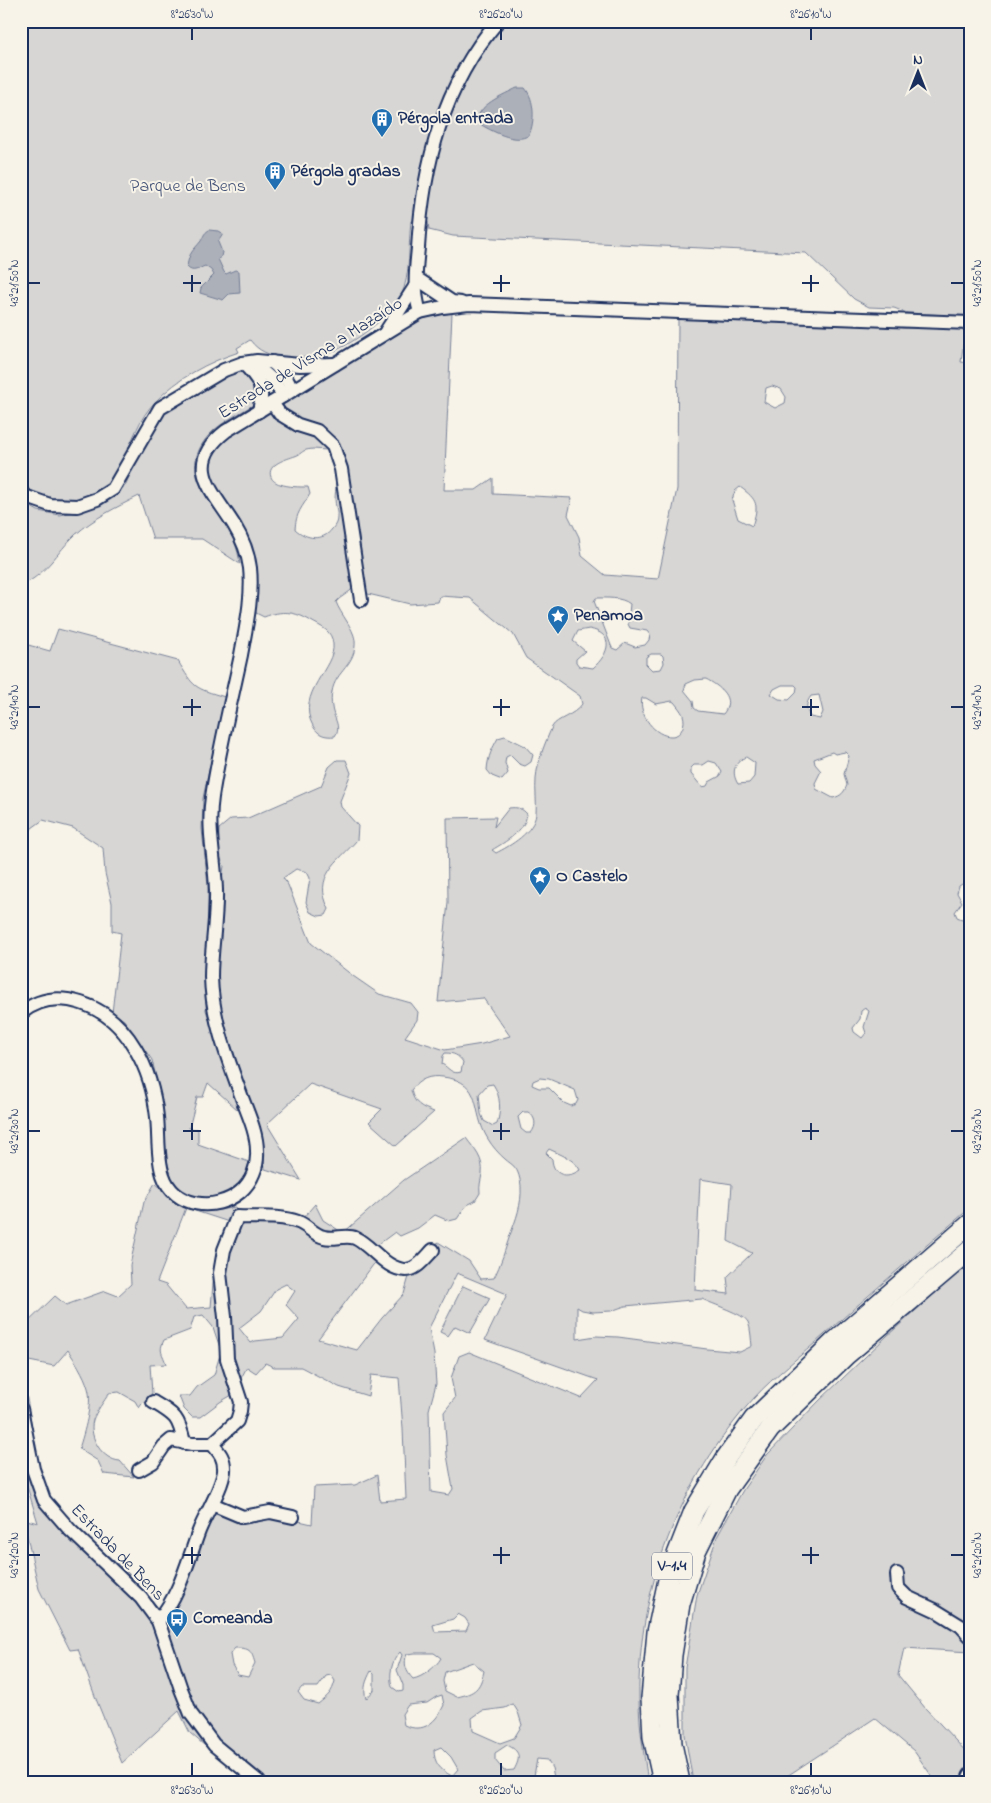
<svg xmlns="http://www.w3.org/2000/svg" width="991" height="1803" viewBox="0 0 991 1803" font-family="'Indie Flower',sans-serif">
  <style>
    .green { fill: #d7d6d4; stroke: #798299; fill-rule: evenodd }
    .water { fill: #acb0b9; stroke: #727c95 }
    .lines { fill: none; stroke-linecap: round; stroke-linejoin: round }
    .minor-casing { stroke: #1b2f5e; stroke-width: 16 }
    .highway-casing { stroke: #1b2f5e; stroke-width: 22 }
    .minor { stroke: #f7f3e8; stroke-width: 12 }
    .highway { stroke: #f7f3e8; stroke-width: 19 }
    .ticks { fill: none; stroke: #1b2f5e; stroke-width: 2 }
    .labels { text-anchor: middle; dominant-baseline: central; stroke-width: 4; stroke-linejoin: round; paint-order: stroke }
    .shield { fill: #f7f3e8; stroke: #5d6a87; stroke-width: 1 }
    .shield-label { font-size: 16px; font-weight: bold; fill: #1b2f5e }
    .poi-label { font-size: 18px; font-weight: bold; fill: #1b2f5e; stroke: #f7f3e8; text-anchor: start }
    .park-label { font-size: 18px; fill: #415076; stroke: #f7f3e8 }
    .street-label { font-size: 18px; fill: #1b2f5e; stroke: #f7f3e8 }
    .neatline { fill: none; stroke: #1b2f5e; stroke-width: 2 }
    .ticks-label { font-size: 12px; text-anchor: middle; fill: #1b2f5e }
  </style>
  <rect width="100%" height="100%" fill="#f7f3e8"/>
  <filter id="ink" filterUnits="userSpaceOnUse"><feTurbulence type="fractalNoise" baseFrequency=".02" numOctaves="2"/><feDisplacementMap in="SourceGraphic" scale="10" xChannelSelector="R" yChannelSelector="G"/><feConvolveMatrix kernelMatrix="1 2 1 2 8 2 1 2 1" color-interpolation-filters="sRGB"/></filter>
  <g filter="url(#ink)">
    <g class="green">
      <path d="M21,21h949v295l-63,-3 -13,-5 -25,-1 -15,-8 -48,-46 -353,-17 -24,-6 -1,-8 -17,-1c-3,24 0,53 -10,75 -13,25 -67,63 -96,64 -7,0 -15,-2 -22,-3 -14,-2 -24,-5 -33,-17l-13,8 2,4c-31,10 -61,26 -84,50 -32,32 -26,90 -81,98 -21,3 -36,-5 -53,-16v-180l5,-8 -5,-3z"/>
      <path d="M452,313l-8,177h32l17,-12v16l79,4 -4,17 11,22 3,19 23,19 53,4 19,-90 1,-172 128,5 20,3h34l44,3 66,-1v5l-6,8 -3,22 9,1v516l-11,7 -2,7 5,9 -7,10 2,5 5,2 8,-4v293c-49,42 -98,84 -146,127 -23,21 -49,40 -70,63 -74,83 -117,190 -115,301 0,28 5,55 9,83h-93l-3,-14 -5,-8 -10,-1 -3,17 1,6h-288l-57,-49 -11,-22 -57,52 -26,-64 -18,-50 -8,1 -31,-61 -16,-70 15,4 -17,-57v-137l34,-33 11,9 39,-14 13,5 13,-12 -1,-19 14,-63 11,-19c30,26 40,33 80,24l4,7 63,5 13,-15 8,16 20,13 61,-53 62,-42c9,12 18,21 16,36 -1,7 -3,11 -2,19l-5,8 -8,4 -4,5 -6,9 -8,2 -14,-6 -17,13 -18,8 -5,-4 -27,20 8,9 -58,78 39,11 25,-32 22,-24 6,-21 26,-21 2,-10 31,19 12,18 13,-1c7,-14 11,-28 16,-43 6,-15 12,-31 11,-48 0,-4 -2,-14 -5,-18 -2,-4 -8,-7 -11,-10 -6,-5 -13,-13 -17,-20 -18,-28 -3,-57 -45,-62 -14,-2 -23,2 -32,13 3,14 10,17 23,22l-38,34 -27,-24 13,-13 -72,-25 -43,40 34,56 -36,-11 -2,-21 -5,-20 -37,-115 -5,-31 6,-73 -1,-24 3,-19 -6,-14 1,-23 12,-10 17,-1 73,-32 8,-19 8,-7h9l5,13 -11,28 1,6 17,19 -1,14c-19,22 -45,36 -28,69l-3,6 -7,1 -9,-4 -4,-10 4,-24 -3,-6 -11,-3 -13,9 5,7 23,58 42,33 26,18 32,9 7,9 -1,8 -12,17 40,13 37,-6 28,-8 -27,-38 -45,4 10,-100 -1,-84 49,-1 -2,10 15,-19c8,-1 13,0 18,6 -2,17 -22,28 -35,36l4,3c14,-7 38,-21 40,-39 1,-12 -1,-24 0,-35 1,-17 9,-36 16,-52 5,-9 22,-11 30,-23l-2,-8 -54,-38 -13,-24 -43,-36 -30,-2 -2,6 -28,2 -42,-10 -15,-6c-5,6 -12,8 -17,14 5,13 17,25 19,38 2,25 -20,31 -23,52 -1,4 -1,11 0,15 1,11 10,19 3,29 -10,1 -17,-1 -22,-10 -18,-32 23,-59 20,-82 -1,-14 -12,-17 -22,-23 -17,-10 -29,-11 -47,-4l-8,-4c-3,-14 2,-27 1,-42 0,-7 -4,-18 -7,-25 -11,-27 -53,-67 -35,-96 5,-9 14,-14 23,-20l176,-108 18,-6zM772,386l9,3 5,8 -1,6 -10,5 -11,-6 2,-14zM313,449l14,1c14,18 9,28 8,49 0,6 3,13 2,19 0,4 -2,8 -5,11 -9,13 -26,10 -37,0 1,-17 7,-21 15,-35l-2,-7c-9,0 -19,0 -28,-3 -4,-1 -8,-4 -9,-7 -5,-13 16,-18 24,-21 9,-3 5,-6 18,-7zM740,487c18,13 19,18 12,39l-14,-7 -6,-19 3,-9zM596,598c10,0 26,-1 34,6l-2,20 2,4 17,3 3,4 -1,5 -4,5 -10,2 -10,-4 -8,7 -5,-2 -18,-47zM589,629c27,5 20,25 4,39l-14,-2 -3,-4v-3l9,-8 -12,-10 5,-10zM651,654h10l2,2 1,7 -3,6 -9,1 -6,-6v-7zM706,679c13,7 30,19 17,35l-25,-3 -4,-3 -1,-7 -9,-11 2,-6 9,-4zM782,685h13l2,2 -1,6 -7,7 -10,-1 -8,-5 3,-5zM819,695l4,17 -3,7 -10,-2c-4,-8 -5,-13 1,-21zM642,698h4l10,6 16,-3 2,1c3,4 7,8 9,13 3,8 -1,21 -11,21 -17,1 -34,-22 -30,-38zM832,752l3,2 10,-2 4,4 -5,18 3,11c-3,8 -6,11 -14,13l-17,-9 -1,-6 6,-12 -6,-7 -1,-5zM746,757l9,6 -1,14 -5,6 -11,1c-7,-11 -4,-22 8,-27zM709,761l7,2 6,9 -2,4 -11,6 -2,4 -5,1 -11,-13v-6l3,-3h9zM865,1008l4,3 -5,16 2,6 -4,5 -8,-6 -1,-4 7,-9 1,-8zM445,1053c9,0 13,2 18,9l-2,10c-9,3 -12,-4 -19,-8l1,-8zM540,1078l9,1 26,11 3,10 -2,4 -5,2 -7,-3 -15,-15h-10l-7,-3 1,-4zM493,1084c8,12 8,27 4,40l-4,2 -9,-5 -3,-7 -2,-20 8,-9zM523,1112h5c8,5 9,14 3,21h-5l-5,-4 -3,-12zM549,1149c10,5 26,10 31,21 -13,9 -27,6 -28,-11l-6,-6zM700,1179l32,5 -4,57 24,12 -25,24 2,17 -34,-4zM186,1208l43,14 -14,39 -4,46 -25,2 -20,-24 -9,-3zM457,1273l50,21 -22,46 113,40 -17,18 -112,-46 -10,4 -8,22 4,20 -11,14 3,43 6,34 -4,6 -18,-3 -2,-82 7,-26 -2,-30 -5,-26zM286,1284l9,7 -9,14 13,14 -16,19 -28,3 -4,2 -12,-15 22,-17 15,-22zM702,1299c10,5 42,15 46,23 3,7 3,17 4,24l-12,6 -33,-3 -89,-12 -22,-1 -19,3v-32l5,3 11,2 18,-1 14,-5zM203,1315l10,12 8,24 -7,24 -17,12 -7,9h-11l5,13 8,8h8l20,-15 12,-7 15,-28 9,6 9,-10 9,4h27l38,20 29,9 3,-21 28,3 4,51 3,70 -26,2 -3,-26 -22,10 -41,2 -2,37 -30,-7 -66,-8c-19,35 -29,75 -48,110l-40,-46 -58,-50 -19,-23 -12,-32 -17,-98 7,-9 25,5 14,-16c7,11 16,24 20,38 5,17 -4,44 -9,61l19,12 6,13 30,3 -14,-16c-17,-1 -32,-23 -27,-41 3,-9 11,-18 16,-27l10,-1 16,9 4,7 5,-7 3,2 5,-10 -2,-28 16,-1c-3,-11 -8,-12 -2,-24l26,-10 4,-13zM458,1614l7,4 4,6 -3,7 -31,1 -2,-7 20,-6zM235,1648c15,0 16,2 20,15l-7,14 -10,-2 -6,-10 -2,-11zM400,1652l2,3 -5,15 6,15v6l-4,1 -7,-5c-3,-12 -1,-26 8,-35zM415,1653h19l7,5c-5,9 -18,19 -28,21 -7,-7 -10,-16 -6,-25zM473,1662l11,9c-4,18 -9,22 -27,26l-12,-6 -2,-10 2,-9zM371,1671l3,3v16l-8,9c-3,-12 0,-18 5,-28zM331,1675l4,6c-3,12 -7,15 -17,23l-14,-4 -6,-8 4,-5h16l8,-11zM442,1695l2,10c-8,17 -20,29 -40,20l-2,-11 6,-9 19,-2 9,-6zM513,1704l5,8 4,13 -8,13 -14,5 -27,-12 -1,-13 10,-7 23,-3zM507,1745c13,6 14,12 7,25l-10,1 -9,-11v-7zM441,1747l10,10 7,12 -6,7c-12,-6 -18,-13 -18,-26z"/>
      <path d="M238,371l12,4 6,13 1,14c-15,11 -35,19 -48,33 -29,33 -5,57 14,86 9,13 15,27 17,43l-38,-25h-49l-14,-43c-22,11 -45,22 -64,39 -17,16 -31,42 -54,50v-84l17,10 22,4 35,-8 30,-21 23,-52 17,-23 56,-34z"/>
      <path d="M58,629l120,32c16,27 16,27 47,36l-22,101 -1,31 6,57 -2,124 32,100 -30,-27 -5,14h-6l-8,31 9,1v15l51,18 -5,16 -14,15 -21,5 -24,-4 -13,-14 -7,-28 -2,-46 -11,-46 -28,-40 -12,-7 9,-80 -9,-2v-28l-7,-30 -2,-25 -30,-20 -30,-8 -11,8 -11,16v-201l29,8z"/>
      <path d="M505,736l20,10 8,9 -2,7 -6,4 -6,-2 -9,-9 -4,2 -1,6 3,10 -6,7 -10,-4 -5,-6c1,-14 5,-21 11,-32z"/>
      <path d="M970,1262v390l-66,-4 -6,27 28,34 44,47v26h-34l-22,-31 -39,-33 -97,64h-85l-8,-47v-67l12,-73 20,-58 26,-47 24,-35 52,-54 68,-65z"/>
      <path d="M463,1286l27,12 -20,35 -15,-7 -7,10 -8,-4z"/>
    </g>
    <g class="water">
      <path d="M517,88h8c10,12 10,34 4,47 -13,10 -39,-5 -51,-12 -4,-17 27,-29 39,-35z"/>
      <path d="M209,230l9,1 5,3 -5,8 4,10 -1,5 -3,2 6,13 2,2 9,-4 4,1 1,22 -11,1 -6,6 -23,-7 1,-5 13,-13 -3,-5 -6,-4c-6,2 -12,8 -18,1 2,-15 6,-16 14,-26 3,-5 2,-7 8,-11z"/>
    </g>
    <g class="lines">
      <g class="minor-casing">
        <g id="minor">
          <path d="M416,278l36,24 9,1"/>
          <path d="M420,312c-7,-21 -4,-43 -2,-64 5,-83 25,-163 80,-227"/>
          <path d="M386,331l30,-46"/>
          <path d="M272,362c10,8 15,16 20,28"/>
          <path d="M243,363c16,16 22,24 16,48"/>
          <path d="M250,366c16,5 25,15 33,30"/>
          <path d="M272,403l8,11 18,11 19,6 16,15 8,23 20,131"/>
          <path d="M21,492l6,5 23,8 27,1 20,-7 16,-10 47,-81 64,-38 19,-7 14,-2 43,4 35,-1"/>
          <path d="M21,1013c18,-15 38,-17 60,-10 48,15 71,68 76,114 2,19 0,41 6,58 11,33 53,37 77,17 12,-10 18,-26 17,-41 0,-19 -10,-39 -16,-56 -14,-38 -29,-77 -30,-118 0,-29 6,-58 5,-87 -1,-31 -9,-61 -4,-93 7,-47 19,-95 29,-142 5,-28 12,-58 9,-87 -2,-15 -8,-30 -16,-43 -21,-34 -52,-60 -8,-94l194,-119 23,-5 26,-3 501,19"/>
          <path d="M153,1402c22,13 26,15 31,41"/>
          <path d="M21,1409l12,60 11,31 26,30 71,68 17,23 23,68 10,25 6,8 17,23 45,37"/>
          <path d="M139,1470l14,-8 11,-16 7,-6 21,4h20"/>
          <path d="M212,1504l31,13 27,-5 23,5"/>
          <path d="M897,1574l1,14 9,9 28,13 26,16 9,10"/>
          <path d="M158,1621c22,-27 29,-58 41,-90 7,-18 23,-42 25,-60 1,-13 -5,-19 -12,-27l25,-23 3,-10 1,-9 -14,-43 -2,-42 -5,-44 4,-23 13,-33c20,1 42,-2 61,5 9,3 16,13 26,15 10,3 22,-3 31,1 16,7 31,32 51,32 11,0 20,-13 27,-20"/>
          <path d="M967,1782l3,-7"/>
        </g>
      </g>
      <g class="highway-casing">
        <g id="highway">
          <path d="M663,1782l-10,-45 -2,-39 6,-66 12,-57 25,-64 32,-53 28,-39 79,-76 137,-119"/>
          <path d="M680,1782l-8,-38 -3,-49 3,-40 8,-51 16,-53 31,-62 43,-60 76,-74 124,-105"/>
        </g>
      </g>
      <use href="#minor" class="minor"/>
      <use href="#highway" class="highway"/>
    </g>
  </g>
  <path class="ticks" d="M192,28v12M501,28v12M811,28v12M192,275v17M501,275v17M811,275v17M28,283h12M183,283h18M493,283h17M802,283h17M951,283h13M192,699v17M501,699v17M811,699v17M28,707h12M183,707h18M493,707h17M802,707h17M951,707h13M192,1123v17M501,1123v17M811,1123v17M28,1131h12M183,1131h18M493,1131h17M802,1131h17M951,1131h13M192,1547v17M501,1547v17M811,1547v17M28,1555h12M183,1555h18M493,1555h17M802,1555h17M951,1555h13M192,1763v13M501,1763v13M811,1763v13"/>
  <defs>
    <g id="building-pin" transform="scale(1.125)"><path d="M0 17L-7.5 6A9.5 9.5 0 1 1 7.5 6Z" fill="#1f6fb2" stroke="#f7f3e8"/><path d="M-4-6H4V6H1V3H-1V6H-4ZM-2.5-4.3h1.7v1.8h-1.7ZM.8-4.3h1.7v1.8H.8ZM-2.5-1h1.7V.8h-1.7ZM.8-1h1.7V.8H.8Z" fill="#fff"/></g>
    <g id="sight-pin" transform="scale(1.125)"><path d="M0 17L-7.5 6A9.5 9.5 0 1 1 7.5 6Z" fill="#1f6fb2" stroke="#f7f3e8"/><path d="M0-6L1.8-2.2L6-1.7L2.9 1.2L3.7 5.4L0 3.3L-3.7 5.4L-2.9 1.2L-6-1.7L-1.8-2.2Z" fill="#fff"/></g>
    <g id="bus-pin" transform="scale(1.125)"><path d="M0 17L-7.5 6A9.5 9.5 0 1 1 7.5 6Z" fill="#1f6fb2" stroke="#f7f3e8"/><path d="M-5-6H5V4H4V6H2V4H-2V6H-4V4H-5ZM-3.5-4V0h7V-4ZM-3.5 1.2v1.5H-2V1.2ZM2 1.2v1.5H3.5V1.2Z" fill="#fff"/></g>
  </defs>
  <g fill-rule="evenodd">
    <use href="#building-pin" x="382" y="119"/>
    <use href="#building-pin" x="275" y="172"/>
    <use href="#sight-pin" x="558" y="616"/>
    <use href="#sight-pin" x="540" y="877"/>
    <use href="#bus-pin" x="177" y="1619"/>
  </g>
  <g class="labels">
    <rect class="shield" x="652" y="1552.5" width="40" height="27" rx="4"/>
    <g class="shield-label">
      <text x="672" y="1566">V-1.4</text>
    </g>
    <g class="poi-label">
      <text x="398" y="119">Pérgola entrada</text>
      <text x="291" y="172">Pérgola gradas</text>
      <text x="574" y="616">Penamoa</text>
      <text x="556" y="877">O Castelo</text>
      <text x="193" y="1619">Comeanda</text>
    </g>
    <g class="park-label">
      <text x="188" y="187">Parque de Bens</text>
    </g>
    <g class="street-label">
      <text transform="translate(311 359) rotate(-32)">Estrada de Visma a Mazaído</text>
      <text transform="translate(117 1553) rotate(46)">Estrada de Bens</text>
    </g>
  </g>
  <rect width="991" height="1803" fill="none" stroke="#f7f3e8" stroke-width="55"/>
  <g transform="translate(918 72)" stroke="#f7f3e8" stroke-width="4" paint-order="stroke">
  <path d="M0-4L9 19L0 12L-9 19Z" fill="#1b2f5e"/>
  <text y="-8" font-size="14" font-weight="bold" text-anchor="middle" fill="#1b2f5e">N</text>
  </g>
  <rect x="28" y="28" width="936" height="1748" class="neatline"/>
  <g class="ticks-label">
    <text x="192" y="18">8°26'30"W</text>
    <text x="501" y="18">8°26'20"W</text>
    <text x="811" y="18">8°26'10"W</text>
    <text transform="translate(14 283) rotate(-90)" y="4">43°21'50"N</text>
    <text transform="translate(977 283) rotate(-90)" y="4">43°21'50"N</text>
    <text transform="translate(14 707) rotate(-90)" y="4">43°21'40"N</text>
    <text transform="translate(977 707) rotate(-90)" y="4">43°21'40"N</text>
    <text transform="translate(14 1131) rotate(-90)" y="4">43°21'30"N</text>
    <text transform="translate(977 1131) rotate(-90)" y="4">43°21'30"N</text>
    <text transform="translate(14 1555) rotate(-90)" y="4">43°21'20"N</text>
    <text transform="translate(977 1555) rotate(-90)" y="4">43°21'20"N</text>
    <text x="192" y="1794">8°26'30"W</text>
    <text x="501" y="1794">8°26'20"W</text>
    <text x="811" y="1794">8°26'10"W</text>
  </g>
</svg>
